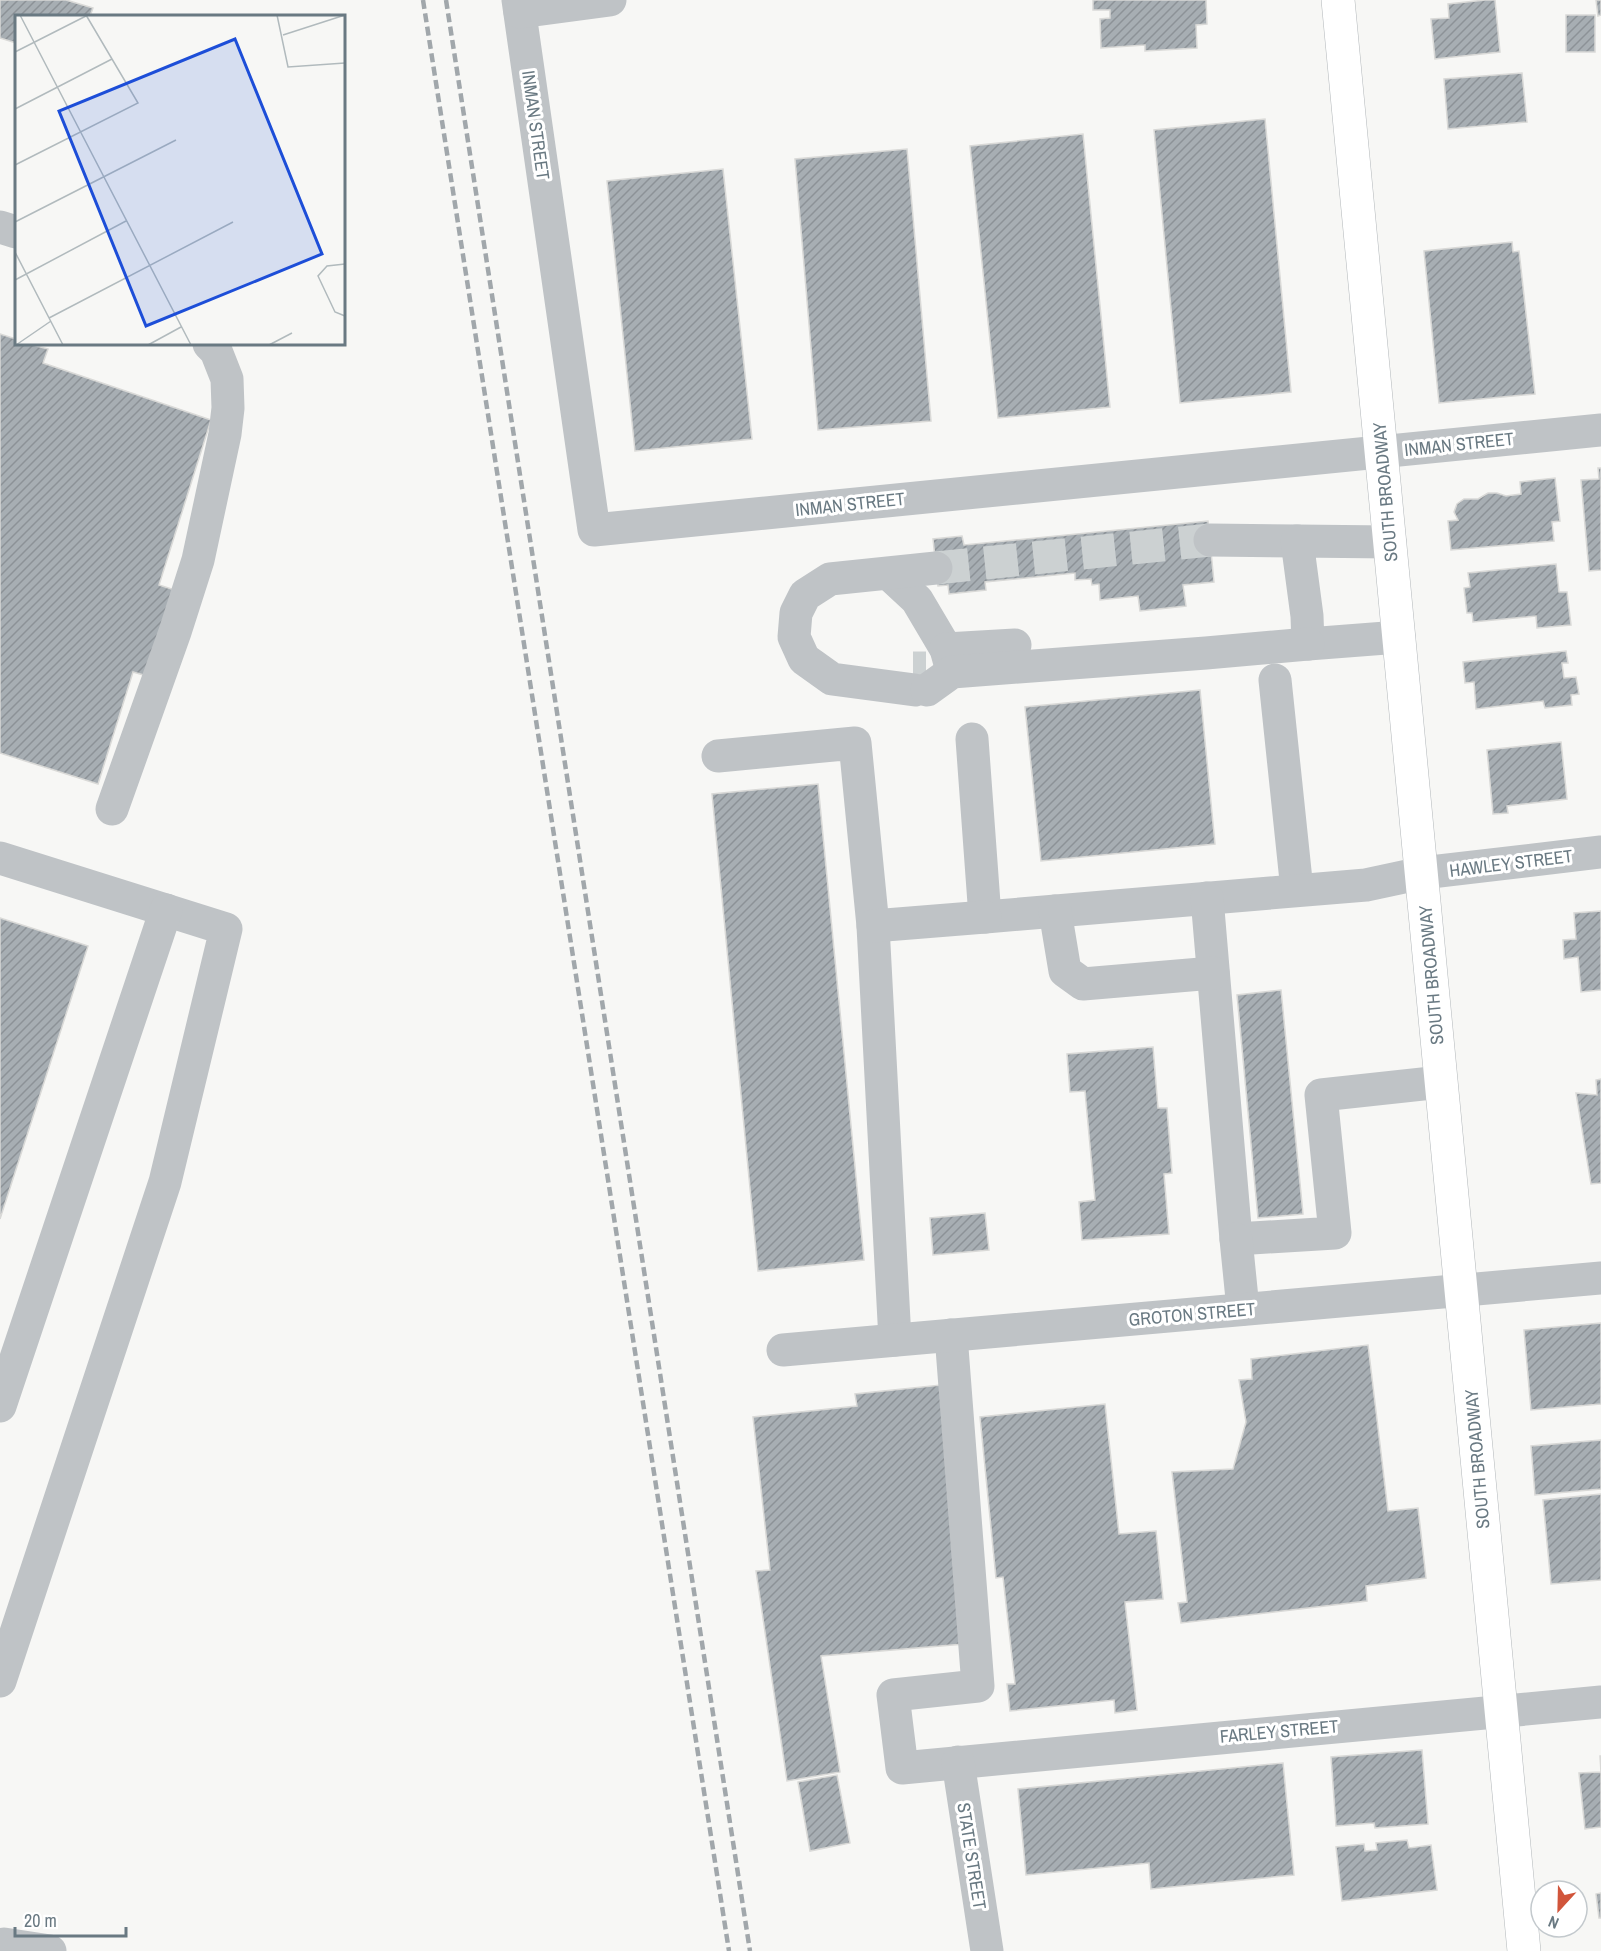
<svg xmlns="http://www.w3.org/2000/svg" width="1601" height="1951" viewBox="0 0 1601 1951" font-family="'Archivo Narrow',sans-serif">
  <style>
    .building { fill: url(#building-hatch); stroke: #d9d9d7; stroke-width: 1.5 }
    .lines { fill: none; stroke-linecap: round; stroke-linejoin: round }
    .minor-tunnel { stroke: #ccd1d2; stroke-width: 33; stroke-dasharray: 33 16; stroke-linecap: butt }
    .major-casing { stroke: #b2b7ba; stroke-width: 34 }
    .minor { stroke: #bfc3c6; stroke-width: 33 }
    .major { stroke: #fff; stroke-width: 33 }
    .rail { stroke: #a1a7ab; stroke-width: 4.5; stroke-dasharray: 9 4.5; stroke-linecap: butt }
    .labels { text-anchor: middle; dominant-baseline: central; stroke-width: 6; stroke-linejoin: round; paint-order: stroke }
    .street-label { font-size: 18px; fill: #697982; stroke: #fff }
    .inset-road { fill: none; stroke: #b1babd; stroke-width: 1.5 }
    .view { fill: #1d4ed8; fill-opacity: 0.15; stroke: #1d4ed8; stroke-width: 3 }
    .inset-edge { fill: none; stroke: #697982; stroke-width: 3 }
  </style>
  <defs>
    <pattern id="building-hatch" width="6" height="6" patternUnits="userSpaceOnUse" patternTransform="scale(1.5)"><rect width="6" height="6" fill="#a7aeb3"/><path d="M-1 1l2-2M0 6l6-6M5 7l2-2" fill="none" stroke="#8c9297"/></pattern>
  </defs>
  <rect width="100%" height="100%" fill="#f7f7f5"/>
  <g class="building">
    <path d="M0,0h66l27,8 -3,8h-74v27l-16,-5z"/>
    <path d="M1093,0h113l1,24 -11,1 1,23 -52,3v-6l-44,3 -1,-29 10,-1v-8h-17z"/>
    <path d="M1485,0h10l5,52 -65,7 -4,-40 18,-1 -1,-14z"/>
    <path d="M1596,0h5v15l-3,1z"/>
    <rect x="1566" y="15" width="29" height="37"/>
    <path d="M1522,73l5,49 -79,7 -4,-50z"/>
    <path d="M1265,119l26,273 -111,11 -26,-273z"/>
    <path d="M1083,134l27,273 -112,11 -28,-272z"/>
    <path d="M907,149l24,272 -113,9 -23,-271z"/>
    <path d="M723,169l29,270 -117,12 -28,-270z"/>
    <path d="M1512,242l1,10 6,-1 16,143 -96,9 -15,-152z"/>
    <path d="M0,334l16,5v5h13l19,5 -5,14 168,57 -52,165 22,7 -27,86 -21,-6 -35,112 -98,-31z"/>
    <path d="M1598,468h3v102l-12,1 -8,-91 18,-1z"/>
    <path d="M1555,478l5,43 -8,1 2,19 -103,9 -3,-29 10,-1 -4,-8 3,-8 7,-5h14l10,-6h9l9,3 15,-2 -1,-12z"/>
    <path d="M1208,521l6,61 -31,3 3,21 -46,5 -2,-15 -38,4 -1,-16 -7,1 -1,-6 -16,1v-7l-90,9 1,8 -37,4 -1,-9 -10,1 -5,-47 29,-3 2,9z"/>
    <path d="M1556,564l3,28h8l4,33 -34,3 -1,-12 -63,6 -1,-9h-5l-3,-25 6,-1 -2,-14z"/>
    <path d="M1566,651l2,12h-6l2,15 12,-1 3,17 -8,1 1,10 -27,3 -2,-7 -67,8 -2,-27 -9,1 -2,-21z"/>
    <path d="M1200,690l15,154 -174,17 -16,-154z"/>
    <path d="M1561,742l6,57 -60,7 1,7 -15,1 -6,-64z"/>
    <path d="M818,784l46,476 -106,11 -46,-477z"/>
    <path d="M1601,911v79l-20,2 -3,-35 -14,2 -1,-19 13,-1 -2,-26z"/>
    <path d="M0,918l88,28 -88,273z"/>
    <path d="M1281,990l22,224 -45,4 -21,-223z"/>
    <path d="M1153,1047l5,61h9l5,65 -8,1 5,60 -87,6 -3,-38 16,-2 -10,-109 -15,1 -3,-38z"/>
    <path d="M1601,1079v104l-10,1 -15,-91 21,2 -1,-15z"/>
    <path d="M985,1213l4,37 -56,5 -3,-37z"/>
    <path d="M1601,1323v81l-70,6 -7,-80z"/>
    <path d="M1368,1345l20,166 30,-3 8,70 -60,8 1,15 -186,22 -3,-20 9,-1 -15,-130 61,-3 13,-47 -7,-42 13,-1 -1,-20z"/>
    <path d="M941,1385l23,259 -143,12 19,116 -53,9 -31,-210 14,-1 -17,-153 104,-11 -2,-12z"/>
    <path d="M1105,1404l14,130 37,-3 7,68 -38,3 12,108 -22,3 -1,-13 -104,11 -3,-27h8l-12,-107 -7,1 -16,-161z"/>
    <path d="M1601,1440v49l-66,6 -4,-49z"/>
    <path d="M1601,1494v86l-50,4 -8,-84z"/>
    <path d="M1422,1750l6,74 -53,4 -1,-5 -38,3 -5,-69z"/>
    <path d="M1600,1756h1v71l-16,2 -6,-56 22,-1z"/>
    <path d="M1283,1763l11,112 -143,14 -2,-26 -123,12 -8,-86z"/>
    <path d="M837,1775l13,68 -40,8 -12,-69z"/>
    <path d="M1407,1840l2,8 22,-3 6,45 -95,11 -6,-54 28,-3 1,7 12,-1 -1,-7z"/>
    <path d="M1601,1893v25h-2l-3,-24z"/>
  </g>
  <g class="lines">
    <g class="minor-tunnel">
      <path d="M936,568l274,-28"/>
      <path d="M913,668h13"/>
    </g>
    <g class="major-casing">
      <path id="major" d="M1338,0l186,1951"/>
    </g>
    <g class="minor">
      <path d="M518,0l76,530 1007,-100"/>
      <path d="M520,12l90,-12"/>
      <path d="M0,227l16,5"/>
      <path d="M1210,540l87,1"/>
      <path d="M1390,542l-93,-1 10,75 1,28 91,-7"/>
      <path d="M889,574l28,26 29,49 6,22"/>
      <path d="M946,649l69,-4"/>
      <path d="M1275,680l22,210"/>
      <path d="M915,690l-83,-11 -28,-20 -10,-22 2,-24 9,-18 25,-16 106,-11"/>
      <path d="M927,690l25,-18 254,-19 102,-9"/>
      <path d="M972,739l13,178 381,-32 56,-12 179,-21"/>
      <path d="M718,756l137,-13 18,183 22,414"/>
      <path d="M112,809l63,-177 23,-72 27,-126 3,-26 -1,-29 -11,-28 -7,-7"/>
      <path d="M0,858l226,71 -61,253 -165,499"/>
      <path d="M1207,898l29,341 99,-6 -14,-138 120,-13"/>
      <path d="M1055,911l10,60 18,13 130,-11"/>
      <path d="M873,926l112,-9"/>
      <path d="M1236,1239l7,70"/>
      <path d="M951,1335l27,351 -85,9 9,73 699,-66"/>
      <path d="M783,1350l818,-72"/>
      <path d="M0,1406l166,-496"/>
      <path d="M958,1762l29,189"/>
      <path d="M0,1951l4,-7 46,7"/>
    </g>
    <use href="#major" class="major"/>
    <g class="rail">
      <path d="M423,0l306,1951"/>
      <path d="M446,0l304,1951"/>
    </g>
  </g>
  <g class="labels">
    <g class="street-label">
      <text transform="translate(536 125) rotate(82)">INMAN STREET</text>
      <text transform="translate(1459 444) rotate(-6)">INMAN STREET</text>
      <text transform="translate(1385 492) rotate(-95)">SOUTH BROADWAY</text>
      <text transform="translate(850 504) rotate(-6)">INMAN STREET</text>
      <text transform="translate(1511 863) rotate(-7)">HAWLEY STREET</text>
      <text transform="translate(1431 975) rotate(-95)">SOUTH BROADWAY</text>
      <text transform="translate(1192 1314) rotate(-5)">GROTON STREET</text>
      <text transform="translate(1477 1459) rotate(-95)">SOUTH BROADWAY</text>
      <text transform="translate(1279 1731) rotate(-5)">FARLEY STREET</text>
      <text transform="translate(972 1856) rotate(81)">STATE STREET</text>
    </g>
  </g>
  <g transform="translate(15 15)">
    <rect width="330" height="330" fill="#f7f7f5"/>
    <path class="inset-road" d="M5,0l171,330M262,0l11,52 57,-4M268,20l62,-20M0,37l71,-36M0,94l97,-50M0,150l123,-62 -52,-88M0,207l161,-82M0,237l48,93M330,249l-18,2 -9,10 17,36 10,4M0,265l111,-59M34,303l184,-96M1,330l35,-24M133,330l33,-18M254,330l23,-12"/>
    <path class="view" d="M220,24l87,215 -176,72 -87,-215z"/>
    <rect width="330" height="330" class="inset-edge"/>
  </g>
  <g transform="translate(1559 1909) rotate(202)"><circle r="28" fill="#ffffff" stroke="#c3c9cd" stroke-width="1.5"/>
  <path d="M0-4.5L10 22L0 15L-10 22Z" fill="#d1553b"/>
  <text y="-9" font-size="16" font-weight="bold" text-anchor="middle" fill="#697982">N</text>
  </g>
  <path d="M15 1927v9h111v-9" fill="none" stroke="#697982" stroke-width="3"/>
  <text x="24" y="1927" font-size="18" fill="#697982" stroke="#ffffff" stroke-width="4.5" paint-order="stroke">20 m</text>
</svg>
